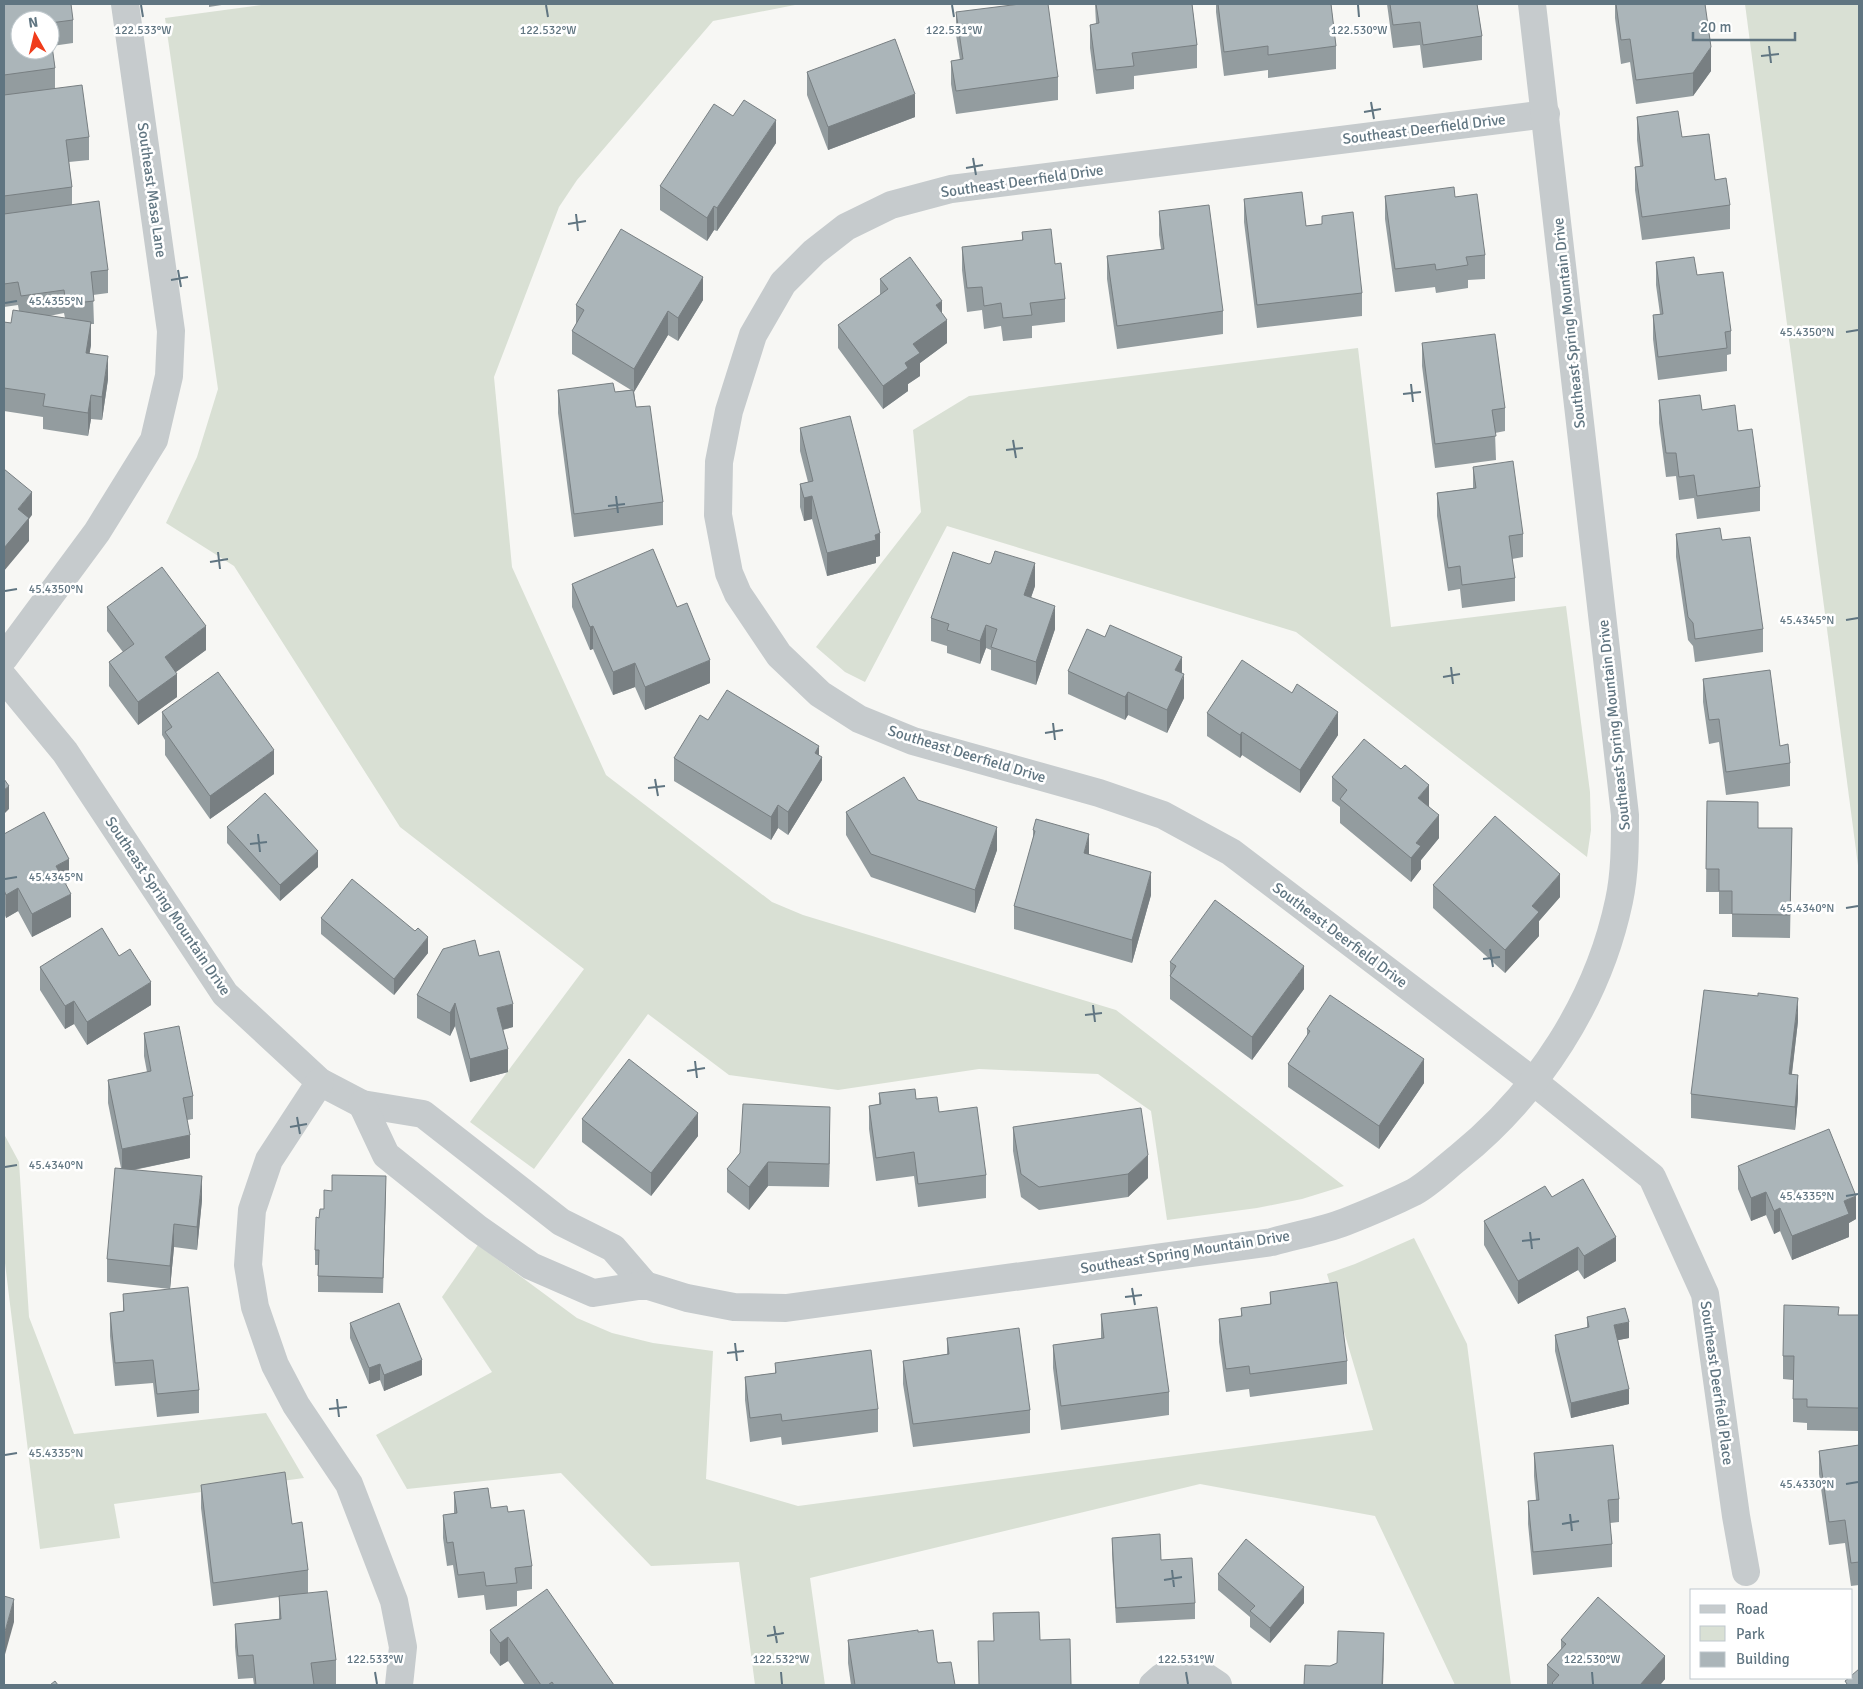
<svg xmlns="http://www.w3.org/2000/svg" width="1863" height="1689" viewBox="0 0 1863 1689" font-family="Signika,sans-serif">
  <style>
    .green { fill: #d9e0d4 }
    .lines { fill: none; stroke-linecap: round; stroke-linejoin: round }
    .minor { stroke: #c6cbcd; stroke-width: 28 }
    .wall { fill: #939c9f; fill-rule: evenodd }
    .shaded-wall { fill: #787f82 }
    .building { fill: #abb5b9; stroke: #787f82 }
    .ticks { fill: none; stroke: #607581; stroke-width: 2 }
    .labels { text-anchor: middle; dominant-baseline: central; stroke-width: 5; stroke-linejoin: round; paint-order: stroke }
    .street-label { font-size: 15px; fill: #607581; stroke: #fff }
    .ticks-label { font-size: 12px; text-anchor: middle; fill: #607581; stroke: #fff; stroke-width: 5; stroke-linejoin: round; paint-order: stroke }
  </style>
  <rect width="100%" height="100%" fill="#f7f7f4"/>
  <g class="green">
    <path d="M268,4h532l-87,17 -136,159 -18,27 -65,170 18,190 94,208 166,127 31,13 313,95 228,176 -42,13 -45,9 -90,12 -16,-109 -53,-37 -119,-5 -141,21 -109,-15 -81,-61 -114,155 -64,-47 114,-153 -184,-142 -166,-261 -68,-43 31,-66 21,-68 -53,-371z"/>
    <path d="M1745,4h114v869z"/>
    <path d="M1358,348l33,279 175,-21 24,186 1,38 -4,27 -291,-225 -349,-106 -82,156 -20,-10 -29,-25 105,-135 -8,-82 56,-34z"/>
    <path d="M4,1134l15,28 10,155 45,117 192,-21 38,65 -190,26 6,34 -80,11 -36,-294z"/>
    <path d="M1414,1238l53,106 44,341h-56l-80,-169 -175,-32 -390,94 15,107h-70l-16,-123 -88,4 -90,-93 -154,16 -31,-54 116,-63 -50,-75 36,-52 99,73 35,15 41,10 60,8 -7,128 92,27 575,-76 -46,-156 28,-10z"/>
  </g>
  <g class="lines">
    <g class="minor">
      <path d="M1546,114l-595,75 -60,16 -45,22 -32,25 -31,31 -30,52 -24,76 -10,51 -1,53 11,58 9,21 41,61 41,39 39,25 54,22 186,52 64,22 68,37 303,230 118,95 53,117 31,222 10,56"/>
      <path d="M4,658l93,-126 57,-92 15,-64 2,-45 -46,-327"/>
      <path d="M4,678l61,74 160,242 95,88 42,22 61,10 138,108 52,26 32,37"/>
      <path d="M320,1082l-51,78 -17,50 -4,55 7,42 20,58 21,40 53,79 45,117 9,46 -4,38"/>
      <path d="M362,1104l24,51 91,73 54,38 62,27 52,-8 42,13 47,9 52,1 486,-66c24,-7 50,-11 73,-20 23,-9 47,-19 69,-30 16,-9 31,-24 45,-35 79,-64 139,-156 160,-256 6,-28 6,-57 6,-86l-93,-811"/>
      <path d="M1153,1685l9,-8 41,-2 15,10"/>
    </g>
  </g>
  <g class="wall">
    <path d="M4,4l69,16v23l-21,3 3,22v20l34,49v23l-20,2 3,25v17l36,66v23l-15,2 1,29h-3v21l-2,8 19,26 -6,41 -11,-1 -3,17 -45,-7v-12l-39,-6v-89l7,1 8,-12 -1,-6 -14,2zM50,20v30h-30zM64,313l1,5 -16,-2z"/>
    <path d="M209,4h19l-19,3z"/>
    <path d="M1095,4h97l5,41v23l-63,8v13l-38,5 -6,-46v-23l6,-1z"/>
    <path d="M1216,4h115l5,42v23l-68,9v-8l-44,6 -8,-64z"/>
    <path d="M1387,4h90l5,32v24l-59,8 -3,-23 -27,3z"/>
    <path d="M1615,4h90l6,67 -18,25 -57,8 -6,-42 -9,2 -6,-46z"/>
    <path d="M956,12l102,65v23l-102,14 -5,-30v-23l9,-1 -4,-25z"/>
    <path d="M807,72l108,45 -87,33 -21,-55z"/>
    <path d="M733,116l43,27 -59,88 -3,-1 -7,11 -47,-31v-24z"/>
    <path d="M1637,117l45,20 33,43 15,25v24l-88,11 -7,-50v-23l5,-1 -3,-26z"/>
    <path d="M1385,196l70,1 30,58v24l-17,1v8l-32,5 -1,-6 -40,5 -10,-73z"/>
    <path d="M1244,199l62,27 16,-2v-8l40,77v23l-105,12 -13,-106z"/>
    <path d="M1159,211l64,100v23l-106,15 -10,-70v-23l54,-7 -2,-14z"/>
    <path d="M1022,232l33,32 10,35v23l-33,4v12l-29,3 -2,-15 -17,3 -2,-19 -15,2 -5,-42v-23l60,-7z"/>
    <path d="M1656,262l41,13 34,56v23l-4,1v16l-69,9 -5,-41v-24l7,-1 -4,-29z"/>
    <path d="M880,279l62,35 5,29 -27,20v13l-12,8v7l-25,18 -45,-61v-23l42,-30z"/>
    <path d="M703,300l-25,41 -10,-6 -34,57v-1l2,16 27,95v23l-89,12 -16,-124v-23l57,2 16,-2 -59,-36v-23l4,-7v-19z"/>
    <path d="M1422,343l83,65v23l-10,2 1,27 -61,8 -13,-102z"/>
    <path d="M1659,400l43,10 36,21 22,56v24l-63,8 -3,-21 -15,2 -3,-24 -10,1 -7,-54z"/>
    <path d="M800,428l80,128 -4,1v6l-49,13 -15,-57 -8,2 -4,-14v-23l8,-2 -8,-31z"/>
    <path d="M1473,467l50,67v23l-11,2 3,19v23l-53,7 -2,-19 -12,2 -11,-75v-23l36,-5z"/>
    <path d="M1676,534l46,6 41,89v23l-68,10 -2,-16 -5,-6 -12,-83z"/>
    <path d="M572,584l105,23 33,76 -65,27 -10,-23 -22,8 -20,-46 -3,1 -18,-43z"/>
    <path d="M1035,586l-4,11 24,32 -19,56 -45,-15v-20l-5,-2 -6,16 -33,-11v-7l-16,-5v-23z"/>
    <path d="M107,607l99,43 -30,22 1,25 -39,28 -29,-39v-24l14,-10 -16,-21z"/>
    <path d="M1068,671l114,2 2,25 -17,35 -39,-18 -3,5 -57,-26z"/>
    <path d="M1703,679l77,67 10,17v23l-64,9 -7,-53 -10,2 -6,-42z"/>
    <path d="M162,712l112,62 -64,45 -45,-64v-15l-3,-5z"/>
    <path d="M1207,713l131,22 -38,58 -58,-38 -2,3 -33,-22z"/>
    <path d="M708,720l111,36 3,24 -34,55 -10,-7 -7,12 -97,-59v-23z"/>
    <path d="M1332,777l97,29 10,32 -18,22v9l-10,13 -71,-59v-16l-8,-6z"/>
    <path d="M918,800l79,50 -22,63 -104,-36 -25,-42v-23z"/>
    <path d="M1707,801l51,27h34l-2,110 -58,-1v-23h-13v-22h-13z"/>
    <path d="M227,827l91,40 -38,34 -53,-58z"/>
    <path d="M1033,830l56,24 62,41 -19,68 -118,-34v-23l19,-66z"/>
    <path d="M4,834l65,48 -3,2 5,33 -39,20 -14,-26 -12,7 -2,-5z"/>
    <path d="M1433,885l127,12 -21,24v15l-34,37 -72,-65z"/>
    <path d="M321,918l107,35 -34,42 -73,-61z"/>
    <path d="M119,956l32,49 -64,40 -13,-21 -9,5 -25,-39v-23z"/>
    <path d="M479,956l34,71 -10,3 5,42 -38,10 -15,-56 -5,10 -33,-18v-23z"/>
    <path d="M1170,962l134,27 -52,71 -82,-61z"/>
    <path d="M1798,1021l-6,53 6,24 -3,32 -104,-12v-24z"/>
    <path d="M1307,1029l117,54 -45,66 -91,-62v-23l19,-28z"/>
    <path d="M144,1033l49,63v23l-6,1 3,38 -56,12 68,30 -5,50 -23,-3 -4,42 -63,-7v-23l14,-91 -13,-65v-23l39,-8 -3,-16z"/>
    <path d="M879,1093l37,6 23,13 47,63v23l-68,9 -4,-31 -38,5 -7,-52v-23l10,-2z"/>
    <path d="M582,1119l116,17 -47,60 -69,-54z"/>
    <path d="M1013,1127l135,51 -20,19 -89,13 -18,-13 -8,-46z"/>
    <path d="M830,1130l-1,57 -61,-1 -19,24 -22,-18v-23l13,-16z"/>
    <path d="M1738,1166l118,53 -7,4v14l-57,23 -12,-29 -6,3 -8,-19 -15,6 -13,-32z"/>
    <path d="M332,1191l54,1 -3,101 -65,-1v-27h-3v-15l4,-32 5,-9z"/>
    <path d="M1552,1197l64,64 -32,18 -6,-9 -60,34 -34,-59v-24z"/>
    <path d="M1270,1292l77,69v23l-97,13 -1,-8 -23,3 -7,-50v-23l22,-2v-9l29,-4z"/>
    <path d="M123,1294l76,96v23l-42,4 -4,-34 -38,3 -5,-50v-23l13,-2z"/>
    <path d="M1101,1314l68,78v23l-108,15 -8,-62v-23l48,-6z"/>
    <path d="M1839,1315h20v116l-52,-1v-7l-14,-1v-42l-10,-1v-23z"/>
    <path d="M1587,1317l42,21 -11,2 11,64 -58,14 -16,-67v-16l32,-7z"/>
    <path d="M350,1323l72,52 -38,16 -4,-11 -11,4 -19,-46z"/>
    <path d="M947,1338l83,72v23l-117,14 -10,-63v-23l44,-7z"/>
    <path d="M775,1363l103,46v23l-96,13 -1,-8 -31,5 -5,-42v-23l30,-4z"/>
    <path d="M1859,1445v140l-8,1 -6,-43 -16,2 -10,-71v-23z"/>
    <path d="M1534,1453l85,46v23l-9,1 2,21v23l-79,8 -5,-51v-23l8,-1 -2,-24z"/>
    <path d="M201,1485l91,39 16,46v23l28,67v24l-18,1h-64l-1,-7 -15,1 -3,-32v-23l44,-5v-22l-66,9 -12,-98z"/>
    <path d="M454,1492l37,16 17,4 24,54v23l-15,2v15l-31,4 -2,-15 -26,3 -5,-33 -6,1 -4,-28v-23l11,-1z"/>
    <path d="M1112,1538l83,65v16l-79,4 -4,-70z"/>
    <path d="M1218,1574l86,29 -34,40 -20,-16v-10l-32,-27z"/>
    <path d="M490,1630l124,55h-89l-17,-24 -8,5 -10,-13z"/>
    <path d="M848,1640l89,21 18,24h-104l-3,-22z"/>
    <path d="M1561,1640l104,39 -5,6h-113v-20l14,-16z"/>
  </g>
  <g class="shaded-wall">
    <path d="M1711,47v24l-18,25v-23z"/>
    <path d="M915,94v23l-87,33v-23z"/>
    <path d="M776,120v23l-59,88v-23z"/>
    <path d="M714,206v24l-7,11v-23z"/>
    <path d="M703,277v23l-25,41v-23z"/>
    <path d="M942,301v22l5,-3v23l-27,20v13l-12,8v7l-25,18v-23l22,-23 8,-19 23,-39z"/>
    <path d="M668,311v24l-34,57v-23z"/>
    <path d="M91,322v23l-5,31v-23z"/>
    <path d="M108,356v23l-6,41v-23z"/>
    <path d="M91,395v24l-3,17v-23z"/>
    <path d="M32,492v23l-3,4v22l-25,30v-23l14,-39z"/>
    <path d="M812,496v23l-8,2v-23z"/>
    <path d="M880,533v23l-4,1v6l-49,13v-23z"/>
    <path d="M1035,563v23l-11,32v-23z"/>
    <path d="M1055,606v23l-19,56v-23z"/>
    <path d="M986,625v23l-6,16v-23z"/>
    <path d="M206,626v24l-41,30v-23z"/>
    <path d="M593,626v23l-3,1v-23z"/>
    <path d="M1182,657v23l2,-6v24l-17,35v-23l8,-40z"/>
    <path d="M710,660v23l-65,27v-23z"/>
    <path d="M635,663v24l-22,8v-23z"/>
    <path d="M177,674v23l-39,28v-23z"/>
    <path d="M1128,692v23l-3,5v-23z"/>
    <path d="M1338,712v23l-38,58v-23z"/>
    <path d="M1242,732v23l-2,3v-23z"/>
    <path d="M819,746v15l3,-4v23l-34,55v-23l27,-59z"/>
    <path d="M274,750v24l-64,45v-23z"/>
    <path d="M1429,785v23l-11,-10z"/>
    <path d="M9,786v23l-5,5v-24z"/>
    <path d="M778,805v23l-7,12v-23z"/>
    <path d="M1439,815v23l-18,22v9l-10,13v-24l5,-15z"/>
    <path d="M997,827v23l-22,63v-23z"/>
    <path d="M1089,834v23l-5,-4z"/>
    <path d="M318,851v16l-38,34v-16z"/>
    <path d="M69,859v23l-13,7v-23z"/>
    <path d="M1151,872v23l-19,68v-23z"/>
    <path d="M1560,874v23l-21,24v15l-34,37v-23l27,-44z"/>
    <path d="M18,888v23l-12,7v-23z"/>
    <path d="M71,894v23l-39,20v-23z"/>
    <path d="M428,937v16l-34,42v-16z"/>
    <path d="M1304,966v23l-52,71v-23z"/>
    <path d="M151,982v23l-64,40v-23z"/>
    <path d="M1798,998v23l-9,76v-23z"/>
    <path d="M74,1001v23l-9,5v-23z"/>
    <path d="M455,1003v23l-5,10v-23z"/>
    <path d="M513,1004v23l-16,4v-23z"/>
    <path d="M508,1049v23l-38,10v-23z"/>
    <path d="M1424,1059v24l-45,66v-23z"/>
    <path d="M1798,1075v23l-3,32v-23z"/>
    <path d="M830,1107v23l-1,57v-23z"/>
    <path d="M698,1113v23l-47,60v-23z"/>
    <path d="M190,1135v23l-68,14v-23z"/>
    <path d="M1148,1155v23l-20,19v-23z"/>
    <path d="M768,1162v24l-19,24v-23z"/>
    <path d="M202,1176v24l-5,50v-23z"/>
    <path d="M1766,1192v23l-15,6v-23z"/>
    <path d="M1856,1196v23l-7,4v14l-57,23v-24l52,-35z"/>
    <path d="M1780,1208v23l-6,3v-23z"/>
    <path d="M174,1224v23l-4,42v-23z"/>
    <path d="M1616,1237v24l-32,18v-23z"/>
    <path d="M1578,1247v23l-60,34v-23z"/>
    <path d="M1629,1322v16l-15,3v-16z"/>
    <path d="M422,1360v15l-38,16v-16z"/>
    <path d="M380,1364v16l-11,4v-16z"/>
    <path d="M1629,1389v15l-58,14v-15z"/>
    <path d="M1304,1587v16l-34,40v-15z"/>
    <path d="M14,1599v23l-10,36v-23z"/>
    <path d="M1384,1633v16l-1,36h-1z"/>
    <path d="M508,1637v24l-8,5v-23z"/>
    <path d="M1665,1656v23l-5,6h-20z"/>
  </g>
  <g class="building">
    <path d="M4,4h67l2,16 -23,3v-3h-30v30h30v-19l5,37 -51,7z"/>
    <path d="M1020,4h28l10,73 -102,14 -5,-30 12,-2 -7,-47z"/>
    <path d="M1096,4h96l5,41 -65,8 2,13 -38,4 -6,-45 9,-2z"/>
    <path d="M1218,4h113l5,42 -68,9v-9l-44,6z"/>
    <path d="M1390,4h87l5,32 -59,9 -3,-23 -27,3z"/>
    <path d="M1616,4h89l6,43 -18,26 -57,7 -6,-41 -9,1z"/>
    <path d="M895,39l20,55 -87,33 -21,-55z"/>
    <path d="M82,85l7,52 -23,3 6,47 -68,9v-101z"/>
    <path d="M744,100l32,20 -59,88 -3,-2 -7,12 -47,-32 54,-82 19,12z"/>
    <path d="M1678,111l4,26 27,-3 6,46 11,-2 4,27 -88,12 -7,-50 8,-1 -6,-49z"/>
    <path d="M1454,187l1,10 22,-3 8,61 -19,2 2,8 -32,5 -1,-6 -40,5 -10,-73z"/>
    <path d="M1302,192l4,34 16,-2v-8l31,-4 9,81 -105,12 -13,-106z"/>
    <path d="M99,201l9,69 -17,2 3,29 -28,3 -2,-14 -43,6 -3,-14 -14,2v-70z"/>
    <path d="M1209,205l14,106 -106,15 -10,-70 57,-7 -5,-38z"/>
    <path d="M621,229l82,48 -25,41 -10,-7 -34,58 -62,-38 12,-21 -8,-5z"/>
    <path d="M1051,229l4,35 6,-1 4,36 -35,4 2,12 -29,3 -2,-15 -17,3 -2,-19 -15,1 -5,-41 61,-7 -1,-8z"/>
    <path d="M910,257l32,44 -6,4 11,15 -34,24 7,9 -15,10 3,5 -25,18 -45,-61 50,-36 -8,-10z"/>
    <path d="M1694,257l3,18 26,-3 8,59 -6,1 2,16 -69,9 -5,-42 10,-1 -7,-52z"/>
    <path d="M13,310l78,12 -5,31 22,3 -6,41 -11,-2 -3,18 -45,-7 2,-12 -41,-6v-66l7,1z"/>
    <path d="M1495,334l10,74 -13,2 4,26 -61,8 -13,-101z"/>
    <path d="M613,383l2,9 18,-2 3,17 14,-1 13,96 -89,12 -16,-124z"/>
    <path d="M1700,395l2,15 33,-5 3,26 14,-2 8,58 -63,9 -3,-21 -15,2 -3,-24h-10l-7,-53z"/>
    <path d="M850,416l30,117 -5,2 1,5 -49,13 -15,-57 -8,2 -4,-14 13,-3 -13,-53z"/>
    <path d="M1513,461l10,73 -14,2 6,42 -53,7 -2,-19 -12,2 -11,-75 39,-5 -3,-21z"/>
    <path d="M4,469l28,23 -14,17 11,9 -25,30z"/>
    <path d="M1720,528l2,12 28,-3 13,92 -68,10 -2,-16 -5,-6 -12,-83z"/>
    <path d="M653,549l24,58 10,-4 23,57 -65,27 -10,-24 -22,9 -20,-46 -3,1 -18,-43z"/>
    <path d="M995,551l40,12 -11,32 31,11 -19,56 -45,-15 6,-18 -11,-4 -6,16 -33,-11 2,-6 -18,-6 22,-66 36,12 2,-1z"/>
    <path d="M162,567l44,59 -41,31 12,17 -39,28 -29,-40 25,-18 -27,-37z"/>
    <path d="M1110,625l72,32 -7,13 9,4 -17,36 -39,-18 -3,5 -57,-26 19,-42 18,8z"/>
    <path d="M1242,660l50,33 5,-9 41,28 -38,58 -58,-38 -2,3 -33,-22z"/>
    <path d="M1770,670l10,76 8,-2 2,19 -64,9 -7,-53 -10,1 -6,-41z"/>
    <path d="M218,672l56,78 -64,46 -45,-64 7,-5 -10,-15z"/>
    <path d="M727,690l92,56 -4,7 7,4 -34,55 -10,-7 -7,12 -97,-59 26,-43 8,5z"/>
    <path d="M1364,739l37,30 4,-4 24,20 -11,13 21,17 -23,28 5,3 -10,12 -71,-59 7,-9 -15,-13z"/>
    <path d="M904,777l14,23 79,27 -22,63 -104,-36 -25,-42z"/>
    <path d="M4,779l5,7 -5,4z"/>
    <path d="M265,793l53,58 -38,34 -53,-58z"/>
    <path d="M1707,801l51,1v26h34l-2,87 -58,-1v-23h-13v-22h-13z"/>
    <path d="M44,812l25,47 -13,7 15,28 -39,20 -14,-26 -12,7 -2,-5v-56z"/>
    <path d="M1495,816l65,58 -28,32 7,6 -34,38 -72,-65z"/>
    <path d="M1036,819l53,15 -5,19 67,19 -19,68 -118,-34 21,-75 -2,-1z"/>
    <path d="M352,879l63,52 3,-3 10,9 -34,42 -73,-61z"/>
    <path d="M1215,900l89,66 -52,71 -82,-61 6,-10 -6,-4z"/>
    <path d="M102,928l17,28 11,-7 21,33 -64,40 -13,-21 -9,5 -25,-39z"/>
    <path d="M475,940l4,16 20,-5 14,53 -16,4 11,41 -38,10 -15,-56 -5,10 -33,-18 26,-46z"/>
    <path d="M1704,990l54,6v-3l40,5 -9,76 9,1 -3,32 -104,-13z"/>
    <path d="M1330,995l94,64 -45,67 -91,-62 22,-33 -3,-2z"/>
    <path d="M179,1026l14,70 -10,2 7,37 -68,14 -14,-69 43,-9 -7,-38z"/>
    <path d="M629,1059l69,54 -47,60 -69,-54z"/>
    <path d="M915,1089l1,10 21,-2 2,15 38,-5 9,68 -68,9 -4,-32 -38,6 -7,-52 12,-2 -2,-11z"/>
    <path d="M743,1104l87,3 -1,57 -61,-2 -19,25 -22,-18 13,-16z"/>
    <path d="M1141,1108l7,47 -20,19 -89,13 -18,-13 -8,-47z"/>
    <path d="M1829,1129l27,67 -12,5 5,13 -57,22 -12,-28 -6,3 -8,-19 -15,6 -13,-32z"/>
    <path d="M115,1168l87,8 -5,51 -23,-3 -4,42 -63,-7z"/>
    <path d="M332,1175l54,1 -3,102 -65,-2 1,-26h-4l1,-33 3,1 1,-9h4v-19l8,1z"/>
    <path d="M1583,1179l33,58 -32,19 -6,-9 -60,34 -34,-60 61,-35 7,11z"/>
    <path d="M1337,1282l10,79 -97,13 -1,-8 -23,3 -7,-50 23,-3 -1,-8 30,-4 -1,-12z"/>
    <path d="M188,1287l11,103 -42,4 -4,-34 -38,3 -5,-50 14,-2 -1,-17z"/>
    <path d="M399,1303l23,57 -38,15 -4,-11 -11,4 -19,-45z"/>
    <path d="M1784,1305l55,2 -1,8h21v93l-52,-1v-8h-14l1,-43h-11z"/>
    <path d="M1157,1307l12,85 -108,14 -8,-61 51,-7 -3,-24z"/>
    <path d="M1625,1308l4,14 -15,3 15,64 -58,14 -16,-68 34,-8 -2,-10z"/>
    <path d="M1019,1328l11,82 -117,14 -10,-63 46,-7 -2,-16z"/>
    <path d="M871,1350l7,59 -96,12 -1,-7 -31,4 -5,-41 31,-4 -1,-10z"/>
    <path d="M1613,1445l6,54 -11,1 4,44 -79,8 -5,-51 11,-1 -5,-47z"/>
    <path d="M1859,1445v117l-8,1 -6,-43 -16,2 -10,-71z"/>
    <path d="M285,1472l7,52 10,-2 6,48 -95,13 -12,-98z"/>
    <path d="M488,1488l3,20 16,-2 1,6 16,-2 8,56 -17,2 2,15 -31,3 -2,-14 -26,3 -5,-33 -6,1 -4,-28 14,-2 -3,-21z"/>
    <path d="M1160,1534l1,26 31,-2 3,45 -79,5 -4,-70z"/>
    <path d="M1246,1539l58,48 -34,41 -20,-17 5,-5 -37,-32z"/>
    <path d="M547,1589l67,96h-60l-2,-3 -4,3h-7l-33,-48 -8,6 -10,-13z"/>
    <path d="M327,1591l9,69 -25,3 3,22h-58l-3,-30 -15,1 -3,-32 46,-5 -2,-23z"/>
    <path d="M4,1596l10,3 -10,36z"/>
    <path d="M1598,1597l67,59 -25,29h-86l-2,-2 7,-8 -12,-10 19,-21 -5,-4z"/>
    <path d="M1039,1612l1,28 30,-1 1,46h-92l-1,-44h16l-1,-28z"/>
    <path d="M918,1630v2l15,-2 4,31 1,2 13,-1 4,23h-100l-7,-45z"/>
    <path d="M1338,1631l46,2 -2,52h-78l1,-20 25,1 7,-3z"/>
    <path d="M1859,1669v16h-13l1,-1 -2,-3 4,-3h3v-3z"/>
    <path d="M55,1681l3,4h-8z"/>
  </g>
  <path class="ticks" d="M141,5l2,12M546,5l2,12M952,5l2,12M1358,5l1,12M1769,46l2,17M1761,56l18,-2M1371,102l3,17M1364,112l17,-3M973,158l3,17M966,168l17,-3M576,214l2,17M568,224l18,-3M178,270l3,17M171,280l17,-3M5,303l12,-2M1846,332l12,-2M1411,384l2,18M1403,394l18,-2M1013,440l3,18M1006,450l17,-2M616,496l2,17M608,506l17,-2M218,552l2,17M210,562l18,-3M5,591l12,-2M1846,620l12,-2M1451,667l2,17M1443,677l17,-3M1053,723l2,17M1045,733l18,-3M655,779l3,17M648,788l17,-2M258,834l2,18M250,844l17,-2M5,879l12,-2M1846,908l12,-2M1490,949l3,18M1483,959l17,-2M1093,1005l2,17M1085,1015l17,-2M695,1061l2,17M687,1071l18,-3M297,1117l3,17M290,1127l17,-3M5,1167l12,-2M1846,1196l12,-2M1530,1232l2,17M1522,1241l18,-2M1132,1288l3,17M1125,1297l17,-2M735,1343l2,18M727,1353l17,-2M337,1399l2,18M329,1409l18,-2M5,1455l12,-2M1846,1484l12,-2M1570,1514l2,17M1562,1524l17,-3M1172,1570l2,17M1164,1580l18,-3M774,1626l3,17M767,1636l17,-3M375,1672l2,12M781,1672l1,12M1186,1672l2,12M1592,1672l1,12"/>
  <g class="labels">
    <g class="street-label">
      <text transform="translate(1424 129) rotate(-7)">Southeast Deerfield Drive</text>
      <text transform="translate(1022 181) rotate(-8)">Southeast Deerfield Drive</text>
      <text transform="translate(152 190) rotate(82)">Southeast Masa Lane</text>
      <text transform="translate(1569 323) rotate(-96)">Southeast Spring Mountain Drive</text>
      <text transform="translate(1614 725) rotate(-96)">Southeast Spring Mountain Drive</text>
      <text transform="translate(967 754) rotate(17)">Southeast Deerfield Drive</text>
      <text transform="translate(168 906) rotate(56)">Southeast Spring Mountain Drive</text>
      <text transform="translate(1340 935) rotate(37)">Southeast Deerfield Drive</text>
      <text transform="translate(1185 1252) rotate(-9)">Southeast Spring Mountain Drive</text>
      <text transform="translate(1717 1383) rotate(82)">Southeast Deerfield Place</text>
    </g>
  </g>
  <g class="ticks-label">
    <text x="143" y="34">122.533°W</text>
    <text x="548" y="34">122.532°W</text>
    <text x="954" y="34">122.531°W</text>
    <text x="1359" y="34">122.530°W</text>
    <text x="56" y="305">45.4355°N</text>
    <text x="1807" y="336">45.4350°N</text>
    <text x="56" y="593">45.4350°N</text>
    <text x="1807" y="624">45.4345°N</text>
    <text x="56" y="881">45.4345°N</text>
    <text x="1807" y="912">45.4340°N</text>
    <text x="56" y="1169">45.4340°N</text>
    <text x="1807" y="1200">45.4335°N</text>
    <text x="56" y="1457">45.4335°N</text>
    <text x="1807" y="1488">45.4330°N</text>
    <text x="375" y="1663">122.533°W</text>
    <text x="781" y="1663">122.532°W</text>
    <text x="1186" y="1663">122.531°W</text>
    <text x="1592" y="1663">122.530°W</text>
  </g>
  <rect width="1863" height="1689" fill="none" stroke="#607581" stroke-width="10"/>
  <rect x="1690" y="1589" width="162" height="90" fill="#ffffff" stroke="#bfc8cd"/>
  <rect x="1700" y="1605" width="25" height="8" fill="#c6cbcd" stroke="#bfc8cd"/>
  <text x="1736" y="1614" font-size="15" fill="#607581">Road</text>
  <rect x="1700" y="1626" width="25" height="15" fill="#d9e0d4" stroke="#bfc8cd"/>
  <text x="1736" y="1639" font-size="15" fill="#607581">Park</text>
  <rect x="1700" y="1652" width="25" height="15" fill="#abb5b9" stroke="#bfc8cd"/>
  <text x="1736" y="1664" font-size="15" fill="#607581">Building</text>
  <g transform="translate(35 35) rotate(352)"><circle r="24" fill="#ffffff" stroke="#bfc8cd"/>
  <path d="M0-4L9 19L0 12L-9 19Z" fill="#f03c1b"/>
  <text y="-8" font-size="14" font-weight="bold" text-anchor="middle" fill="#607581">N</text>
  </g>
  <path d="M1693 32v8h102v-8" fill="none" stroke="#607581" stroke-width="2.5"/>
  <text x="1700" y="32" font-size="15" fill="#607581" stroke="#ffffff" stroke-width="4" paint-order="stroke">20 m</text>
</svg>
